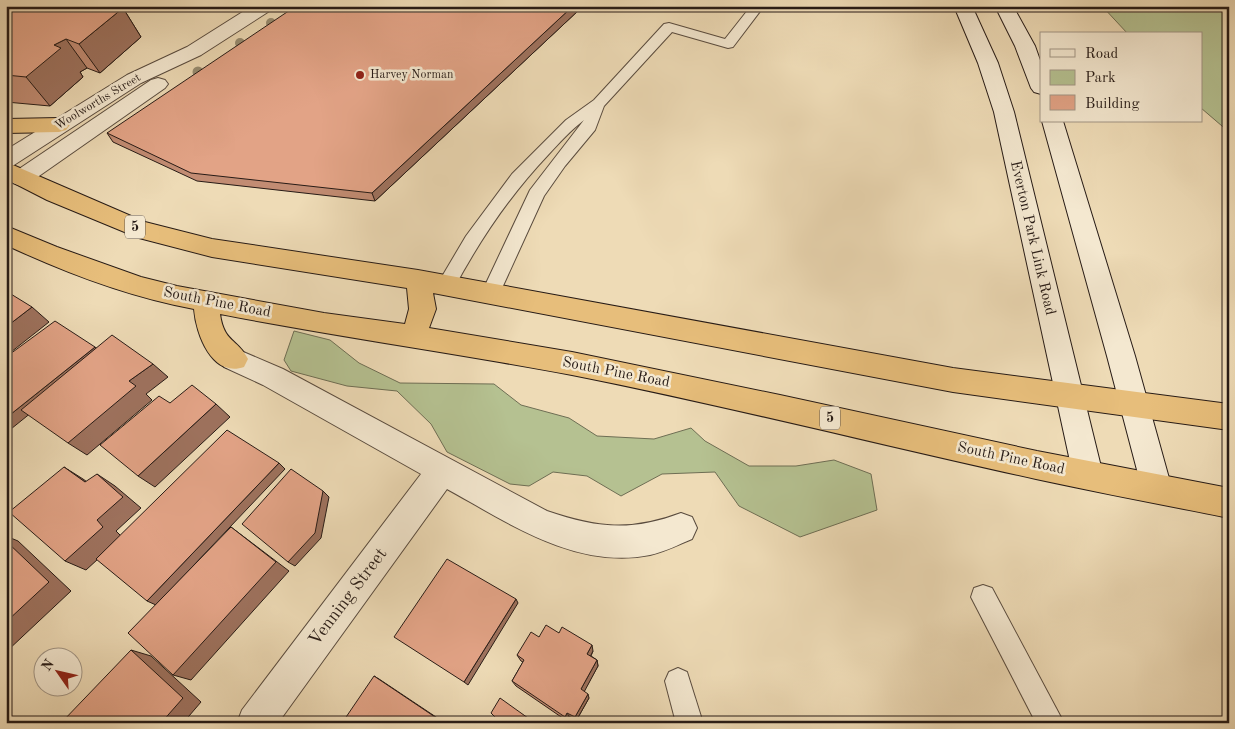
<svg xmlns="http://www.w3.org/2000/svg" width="1235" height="729" viewBox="0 0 1235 729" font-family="'Old Standard TT',serif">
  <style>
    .green { fill: #b5c191; stroke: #6e6e54 }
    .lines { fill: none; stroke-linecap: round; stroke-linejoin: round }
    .stream { fill: #6d7c6e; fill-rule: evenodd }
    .lane-casing { stroke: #594b3e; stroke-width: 2 }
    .street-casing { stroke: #594b3e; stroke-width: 2 }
    .secondary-casing { stroke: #271b16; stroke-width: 2 }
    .highway-casing { stroke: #271b16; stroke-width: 2 }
    .lane { fill: #f4e8d0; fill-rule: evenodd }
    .street { fill: #f4e8d0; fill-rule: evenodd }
    .secondary { fill: #f4e8d0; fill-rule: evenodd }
    .highway { fill: #e7be7b; fill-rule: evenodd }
    .tree { fill: #988d72 }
    .wall { fill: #c28c73; stroke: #271b16 }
    .shaded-wall { fill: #9e725e; stroke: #271b16 }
    .building { fill: #e2a386; stroke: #271b16 }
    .poi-dot { fill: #8f2418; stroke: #f4e8d0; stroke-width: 2 }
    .labels { text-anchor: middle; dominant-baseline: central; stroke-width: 5; stroke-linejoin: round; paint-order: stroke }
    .far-poi-label { font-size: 12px; fill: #271b16; stroke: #f4e8d0; text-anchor: start }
    .far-street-label { font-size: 12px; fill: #271b16; stroke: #f4e8d0 }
    .shield { fill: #f4e8d0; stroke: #64584e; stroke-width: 1 }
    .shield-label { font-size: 14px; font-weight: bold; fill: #271b16 }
    .street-label { font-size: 15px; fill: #271b16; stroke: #f4e8d0 }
    .near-street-label { font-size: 18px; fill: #271b16; stroke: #f4e8d0 }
  </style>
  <rect width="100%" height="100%" fill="#eedbb6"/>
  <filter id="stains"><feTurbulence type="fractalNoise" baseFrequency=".004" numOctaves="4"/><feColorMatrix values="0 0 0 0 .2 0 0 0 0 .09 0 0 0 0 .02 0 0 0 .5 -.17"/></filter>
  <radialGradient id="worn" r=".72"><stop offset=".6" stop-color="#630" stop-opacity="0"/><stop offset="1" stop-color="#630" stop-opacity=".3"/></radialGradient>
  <g class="green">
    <path d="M1102,6h127v126l-28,-24v-74h-73z"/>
    <path d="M294,331l36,9 29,23 41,20 94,1 27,21 48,13 28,18 57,3 37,-11 14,13 44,25h47l38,-6 37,14 6,36 -77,27 -61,-31 -24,-34 -53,2 -41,22 -34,-20 -34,-4 -24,14 -19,-2 -63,-32 -16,-28 -34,-33 -50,-5 -56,-15 -7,-11z"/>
  </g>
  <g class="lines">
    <path class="stream" d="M1223,6h6v4z"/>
    <g class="lane-casing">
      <g id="lane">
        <path d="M751,6h13l-31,41 -5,1 -56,-16 -68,74 -9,24 -30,36 -21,30 -47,103 -7,2 -7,-2 -2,-5 49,-104 54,-70c-13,10 -25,23 -36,35 -38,40 -69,86 -95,135l-7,2 -7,-2 -2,-5 29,-49 46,-62 54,-54 28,-20 70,-76 5,-1 56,16z"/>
        <path d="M983,585l9,3 72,135h-28l-65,-126 3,-9z"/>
        <path d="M678,668l9,4 16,51h-27l-11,-42 4,-9z"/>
      </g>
    </g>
    <g class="street-casing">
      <g id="street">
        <path d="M252,6h22l-3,4 -70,45 -60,28 -127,82 -8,2v-17l121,-75 60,-28z"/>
        <path d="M158,78l7,2 3,4 -3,4 -136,95 -8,3 -8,-3 -3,-5 3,-5 138,-93z"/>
        <path d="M234,348l49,21 264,142c50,17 84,21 134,2l11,4 5,11 -5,11c-14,6 -28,13 -42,16 -74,15 -143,-33 -203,-66l-169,234h-41l5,-13 179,-236 -158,-89 -39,-18 -4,-8 4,-8z"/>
      </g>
    </g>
    <g class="secondary-casing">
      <g id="secondary">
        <path d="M954,6h18l26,57 16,49 89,363 -4,10 -11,4 -11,-4 -4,-10 -79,-363 -16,-49z"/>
        <path d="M995,6h18l22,40 6,17v31l-7,-2 -3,-4 -16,-42z"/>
        <path d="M1042,121h21l72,235 37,133 -4,10 -11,4 -11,-4 -4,-10 -35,-133z"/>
      </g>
    </g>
    <g class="highway-casing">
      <g id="highway">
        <path d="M59,118l7,2 4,5 -4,5 -7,2 -53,1v-14z"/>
        <path d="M6,162l139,60 67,17 206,31 535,98 276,36v26l-276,-38 -520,-99 3,16 -7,19 143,24 208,43 257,56 192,37v30c-64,-13 -129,-25 -193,-39 -155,-34 -308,-73 -464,-104 -117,-22 -235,-38 -352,-61 4,29 17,24 28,45l-4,8c-32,11 -48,-33 -50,-58 -65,-12 -128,-36 -188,-64v-19l51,21 84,30 36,9 147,27 81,11 4,-15 -2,-21 -195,-31 -73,-19 -92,-38 -41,-21z"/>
      </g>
    </g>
    <use href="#lane" class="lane"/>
    <use href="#street" class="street"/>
    <use href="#secondary" class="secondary"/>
    <use href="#highway" class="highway"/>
  </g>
  <g class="tree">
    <circle cx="271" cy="23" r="5"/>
    <circle cx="240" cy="43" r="5"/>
    <circle cx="198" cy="72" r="5.5"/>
  </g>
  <g class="wall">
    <path d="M6,6l117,2 18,29 -41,36 -13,-5 -7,4 3,5 -33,29 -44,-4z"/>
    <path d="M580,9l-205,192 -178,-20 -84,-39 -6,-9z"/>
    <path d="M559,633l34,18 -2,5 6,4 1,6 -14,25 5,7 -13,23 -7,-5 -2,5 -51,-35 -4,-5 11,-19 -2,-1 -4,-6 22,-18z"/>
  </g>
  <g class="shaded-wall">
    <path d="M573,6h7v3l-205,192 -3,-8z"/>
    <path d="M123,8l18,29 -41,36 -21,-29z"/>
    <path d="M66,39l21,29 -7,4 3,5 -33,29 -24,-29 28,-32z"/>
    <path d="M32,307l17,15 -43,34v-29z"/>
    <path d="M95,347l9,7 -98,79v-15z"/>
    <path d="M153,364l15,13 -22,17 6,6 -65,55 -19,-12 61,-62z"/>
    <path d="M216,404l14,13 -75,70 -17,-11z"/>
    <path d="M279,463l6,6 -129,136 -9,-4z"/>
    <path d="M64,467l19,12 21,15 -19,-12z"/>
    <path d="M97,474l18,12 26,22 -25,23 6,6 -36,33 -21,-9 32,-41z"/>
    <path d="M323,491l6,6 -8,41 -26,28 -7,-4z"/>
    <path d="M231,527l58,44 -98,109 -18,-5z"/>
    <path d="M6,536l12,5 53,50 -65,61z"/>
    <path d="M516,599l2,4 -50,82 -4,-3z"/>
    <path d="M592,645l1,6 -4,8 -2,-5z"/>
    <path d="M131,650l20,6 50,46 -18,21h-22z"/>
    <path d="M597,660l1,6 -15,28 -2,-5z"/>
    <path d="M374,676l5,3 66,44h-5z"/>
    <path d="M588,694l1,4 -13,23 -1,-4z"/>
    <path d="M567,713l2,3 -2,5 -2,-4z"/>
  </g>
  <g class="building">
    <path d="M6,6h112l5,2 -44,36 -13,-5 -12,6 7,3 -35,29 -20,-2z"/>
    <path d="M296,6h277l-201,187 -181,-20 -84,-40z"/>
    <path d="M6,291l26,16 -26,20z"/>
    <path d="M55,321l40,26 -89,71v-23l5,-4 -5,-3v-31z"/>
    <path d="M112,335l41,29 -24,17 7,5 -68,57 -47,-33z"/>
    <path d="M192,385l24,19 -78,72 -38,-31 59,-49 11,7z"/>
    <path d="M227,430l52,33 -132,138 -51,-42z"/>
    <path d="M64,467l21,15 12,-8 26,23 -26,23 6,7 -38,34 -56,-49z"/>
    <path d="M291,469l32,22 -8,42 -27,29 -46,-38z"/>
    <path d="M231,527l45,35 -103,113 -45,-42z"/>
    <path d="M6,541l43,41 -43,40z"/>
    <path d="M447,559l69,40 -52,83 -70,-45z"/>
    <path d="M546,625l13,8 3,-6 30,18 -5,9 10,6 -16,29 7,5 -13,23 -8,-4 -2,4 -53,-36 12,-21 -7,-5 14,-23 8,5z"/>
    <path d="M131,650l52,48 -22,25h-100z"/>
    <path d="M374,676l67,45 -1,2h-98z"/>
    <path d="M500,698l35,25h-44l4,-6 -4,-4z"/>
  </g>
  <circle class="poi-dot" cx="360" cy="75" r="5"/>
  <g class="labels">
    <g class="far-poi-label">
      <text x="370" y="75">Harvey Norman</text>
    </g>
    <g class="far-street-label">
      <text transform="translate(98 102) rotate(-31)">Woolworths Street</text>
    </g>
    <g class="shield">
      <rect x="125" y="215.5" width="20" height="23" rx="4"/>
      <rect x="820" y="406.5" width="20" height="23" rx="4"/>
    </g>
    <g class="shield-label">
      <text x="135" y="227">5</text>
      <text x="830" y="418">5</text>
    </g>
    <g class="street-label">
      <text transform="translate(1032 238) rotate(77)">Everton Park Link Road</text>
      <text transform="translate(217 303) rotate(11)">South Pine Road</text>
      <text transform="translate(616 373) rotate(11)">South Pine Road</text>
      <text transform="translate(1011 459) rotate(12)">South Pine Road</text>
    </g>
    <g class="near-street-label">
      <text transform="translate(348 597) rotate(-53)">Venning Street</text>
    </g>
  </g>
  <rect width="1235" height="729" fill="none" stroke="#eedbb6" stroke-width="25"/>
  <rect x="8" y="8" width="1220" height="714" fill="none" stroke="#271b16" stroke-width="2.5"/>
  <rect x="12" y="12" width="1210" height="704" fill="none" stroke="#271b16"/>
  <rect x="1040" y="32" width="162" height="90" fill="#f4e8d0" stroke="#a29686"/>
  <rect x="1050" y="49" width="25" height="8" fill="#f4e8d0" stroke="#a29686"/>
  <text x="1085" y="58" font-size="15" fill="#271b16">Road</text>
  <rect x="1050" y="70" width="25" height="15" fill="#b5c191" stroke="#a29686"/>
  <text x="1085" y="82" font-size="15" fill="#271b16">Park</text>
  <rect x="1050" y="95" width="25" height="15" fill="#e2a386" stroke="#a29686"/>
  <text x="1085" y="108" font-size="15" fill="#271b16">Building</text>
  <g transform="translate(58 672) rotate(304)"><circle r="24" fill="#f4e8d0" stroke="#a29686"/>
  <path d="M0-4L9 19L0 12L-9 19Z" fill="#8f2418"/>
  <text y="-8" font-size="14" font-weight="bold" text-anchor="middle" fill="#271b16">N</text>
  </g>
  <rect width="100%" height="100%" filter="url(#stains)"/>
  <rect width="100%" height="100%" fill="url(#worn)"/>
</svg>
